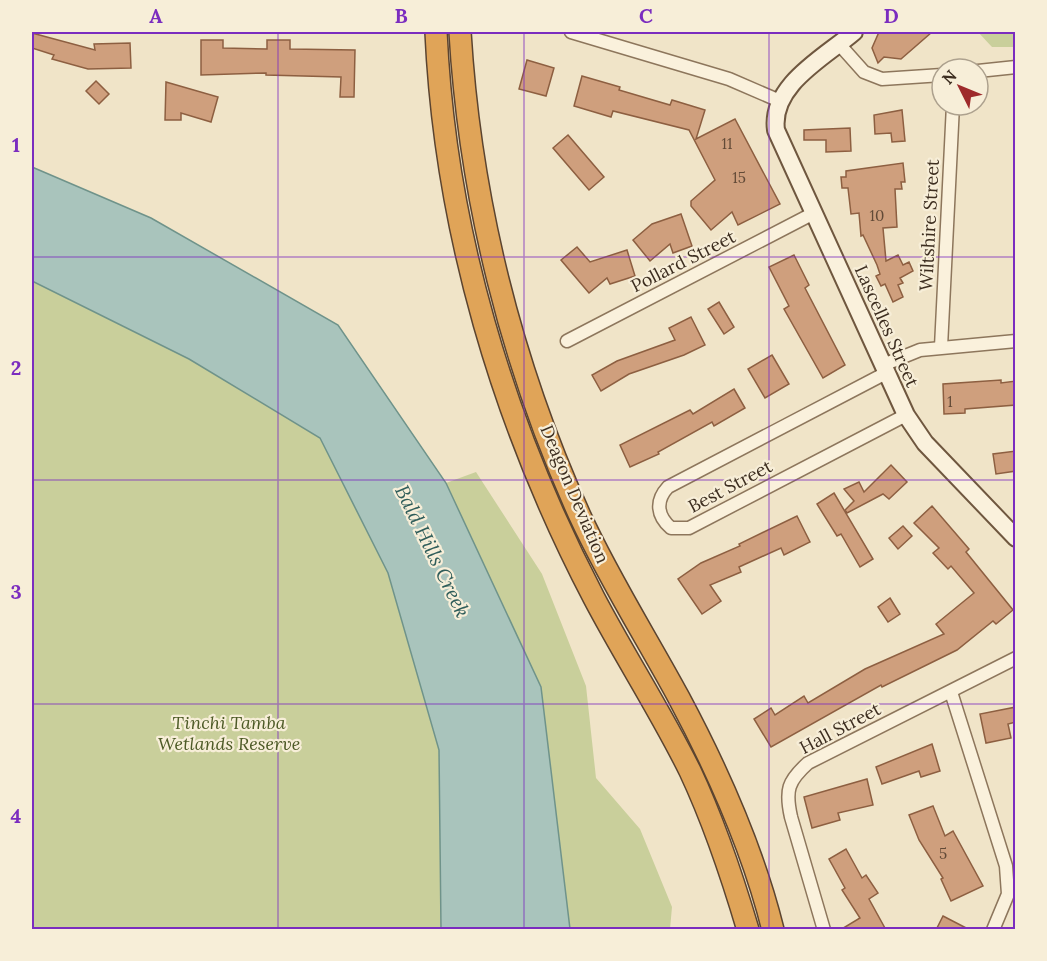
<svg xmlns="http://www.w3.org/2000/svg" width="1047" height="961" viewBox="0 0 1047 961" font-family="Lora,serif">
  <style>
    .green { fill: #c9cf9b }
    .water { fill: #a9c4bc; stroke: #6f938a; stroke-width: 1.5 }
    .building { fill: #cf9f7d; stroke: #8d5f41; stroke-width: 1.5 }
    .lines { fill: none; stroke-linecap: round; stroke-linejoin: round }
    .street-casing { stroke: #8d765c; stroke-width: 15 }
    .secondary-casing { stroke: #6f573f; stroke-width: 20 }
    .highway-casing { stroke: #5b4430; stroke-width: 24 }
    .street { stroke: #faf1dc; stroke-width: 12 }
    .secondary { stroke: #faf1dc; stroke-width: 16 }
    .highway { stroke: #e0a458; stroke-width: 21 }
    .grid { fill: none; stroke: #7b2cbf; stroke-width: 1.5; stroke-opacity: 0.55 }
    .labels { text-anchor: middle; dominant-baseline: central; stroke-width: 4.5; stroke-linejoin: round; paint-order: stroke }
    .number-label { font-size: 15px; fill: #624a37 }
    .street-label { font-size: 18px; fill: #3d2e20; stroke: #f7eed8 }
    .park-label { font-size: 18px; font-style: italic; fill: #4d5a26; stroke: #f7eed8 }
    .water-label { font-size: 20px; font-style: italic; fill: #2f5d5a; stroke: #f7eed8 }
    .neatline { fill: none; stroke: #7b2cbf; stroke-width: 2 }
    .grid-label { font-size: 20px; text-anchor: middle; font-weight: bold; fill: #7b2cbf }
  </style>
  <rect width="100%" height="100%" fill="#f0e4c8"/>
  <g class="green">
    <path d="M978,32h37v15h-23z"/>
    <path d="M32,281l157,78 131,79 68,135 51,177 2,179h-409z"/>
    <path d="M476,472l66,102 44,112 10,92 44,51 32,78 -2,22h-100l-29,-242 -95,-204z"/>
  </g>
  <path class="water" d="M32,167l119,51 187,107 108,158 95,204 29,242h-129l-2,-179 -51,-177 -68,-135 -131,-79 -157,-78z"/>
  <g class="building">
    <path d="M879,32h53l-31,27 -17,-2 -6,6 -6,-15z"/>
    <path d="M32,33l63,17 -1,-6 36,-1 1,25 -43,1 -36,-10 2,-4 -22,-7z"/>
    <path d="M201,40h22v8l44,1v-9h23v9l65,1 -1,47h-14l1,-20 -75,-2v-2l-65,2z"/>
    <path d="M527,60l27,8 -8,28 -27,-7z"/>
    <path d="M582,76l38,11 -1,3 51,15 2,-5 33,10 -9,29 39,-20 45,85 -42,21 -6,-13 -21,18 -20,-24v-5l24,-21 -26,-50 -76,-19 -2,6 -37,-11z"/>
    <path d="M96,81l13,13 -10,10 -13,-13z"/>
    <path d="M166,82l52,15 -7,25 -30,-9v7h-16z"/>
    <path d="M902,110l3,31 -13,1 -1,-9 -16,1 -1,-19z"/>
    <path d="M850,128l1,23 -25,1v-12h-22v-10z"/>
    <path d="M568,135l36,42 -15,13 -36,-42z"/>
    <path d="M903,163l2,19h-4l1,7h-7l2,38 -14,1 3,33 12,-6 5,10 6,-3 4,9 -13,7 3,5 -5,2 5,12 -10,5 -8,-18 -4,2 -5,-10 4,-2 -3,-9 -14,-30 -2,1 -2,-23 -8,1 -3,-26h-6l-1,-11h5v-6z"/>
    <path d="M681,214l11,32 -19,7 -3,-9 -20,17 -17,-21 19,-16z"/>
    <path d="M577,247l13,15 37,-12 8,26 -25,8 -3,-6 -18,15 -28,-33z"/>
    <path d="M794,255l15,30 -4,3 40,77 -22,13 -39,-69 5,-3 -20,-39z"/>
    <path d="M719,302l15,25 -10,7 -16,-25z"/>
    <path d="M691,317l14,28 -21,10 -55,19 -28,17 -9,-16 25,-14 58,-21 -6,-12z"/>
    <path d="M772,355l17,29 -24,14 -17,-29z"/>
    <path d="M1001,380v3l15,-2v24l-51,4v4l-21,1 -1,-30z"/>
    <path d="M734,389l11,19 -31,18 -2,-4 -54,30 1,2 -29,13 -10,-22 70,-35 3,4z"/>
    <path d="M1016,451v20l-20,3 -3,-20z"/>
    <path d="M891,465l16,17 -18,17 -6,-5 -36,19 -2,-3 9,-9 -10,-12 15,-7 5,10z"/>
    <path d="M834,493l39,66 -13,8 -19,-33 -4,2 -20,-32z"/>
    <path d="M932,506l37,43 -3,3 47,58 -17,14 -3,-3 -36,29 -75,37 -1,-2 -110,62 -17,-28 17,-11 4,7 29,-19 4,7 57,-34 79,-35 -8,-10 38,-31 -23,-27 -3,3 -15,-16 6,-5 -25,-25z"/>
    <path d="M797,516l13,26 -26,13 -3,-7 -42,19 2,5 -31,13 11,16 -19,13 -24,-35 23,-16 39,-17 -1,-2z"/>
    <path d="M903,526l9,10 -14,13 -9,-11z"/>
    <path d="M890,598l10,16 -12,8 -10,-15z"/>
    <path d="M1016,707v15l-8,2 3,14 -25,5 -6,-29z"/>
    <path d="M932,744l8,27 -19,6 -2,-6 -37,13 -6,-17z"/>
    <path d="M867,779l6,26 -35,8 2,7 -28,8 -8,-31z"/>
    <path d="M933,806l12,30 8,-5 30,55 -32,15 -10,-22 2,-1 -24,-38 -10,-25z"/>
    <path d="M846,849l16,29 4,-3 12,18 -9,6 17,31h-46l20,-12 -18,-28 3,-2 -16,-29z"/>
    <path d="M943,916l27,14h-34z"/>
  </g>
  <g class="lines">
    <g class="street-casing">
      <g id="street">
        <path d="M571,32l158,47 51,22"/>
        <path d="M839,44l25,28 18,7 60,-4"/>
        <path d="M978,71l38,-4"/>
        <path d="M567,341l247,-128"/>
        <path d="M941,347l12,-242"/>
        <path d="M883,365l37,-15 96,-9"/>
        <path d="M886,373l-218,114c-13,14 -11,29 3,41h18l217,-113"/>
        <path d="M951,692l55,174 2,28 -15,36"/>
        <path d="M824,930l-33,-113c-6,-27 -3,-36 17,-54l208,-105"/>
      </g>
    </g>
    <g class="secondary-casing">
      <path id="secondary" d="M854,32c-29,25 -84,53 -78,98l130,285 19,28 91,95"/>
    </g>
    <g class="highway-casing">
      <g id="highway">
        <path d="M436,32c9,197 67,392 158,566 31,59 67,114 96,173 24,51 42,105 58,159"/>
        <path d="M460,32c10,166 51,332 120,484 29,63 66,121 99,182 39,73 74,151 94,232"/>
      </g>
    </g>
    <use href="#street" class="street"/>
    <use href="#secondary" class="secondary"/>
    <use href="#highway" class="highway"/>
  </g>
  <path class="grid" d="M278,32v898M524,32v898M769,32v898M32,257h984M32,480h984M32,704h984"/>
  <g class="labels">
    <g class="number-label">
      <text x="727" y="143">11</text>
      <text x="739" y="177">15</text>
      <text x="877" y="215">10</text>
      <text x="950" y="401">1</text>
      <text x="943" y="853">5</text>
    </g>
    <g class="street-label">
      <text transform="translate(929 225) rotate(-87)">Wiltshire Street</text>
      <text transform="translate(683 261) rotate(-27)">Pollard Street</text>
      <text transform="translate(887 326) rotate(66)">Lascelles Street</text>
      <text transform="translate(730 486) rotate(-28)">Best Street</text>
      <text transform="translate(575 494) rotate(67)">Deagon Deviation</text>
      <text transform="translate(840 728) rotate(-28)">Hall Street</text>
    </g>
    <g class="park-label">
      <text x="229" y="722">Tinchi Tamba<tspan x="229" dy="21">Wetlands Reserve</tspan></text>
    </g>
    <g class="water-label">
      <text transform="translate(433 551) rotate(64)">Bald Hills Creek</text>
    </g>
  </g>
  <rect width="1047" height="961" fill="none" stroke="#f7eed8" stroke-width="66"/>
  <g transform="translate(960 87) rotate(313)"><circle r="28" fill="#f7eed8" stroke="#ada18e" stroke-width="1.5"/>
  <path d="M0-4.5L10 22L0 15L-10 22Z" fill="#9e2a2b"/>
  <text y="-9" font-size="16" font-weight="bold" text-anchor="middle" fill="#3d2e20">N</text>
  </g>
  <rect x="33" y="33" width="981" height="895" class="neatline"/>
  <g class="grid-label">
    <text x="156" y="23">A</text>
    <text x="401" y="23">B</text>
    <text x="646" y="23">C</text>
    <text x="891" y="23">D</text>
    <text x="16" y="152">1</text>
    <text x="16" y="375">2</text>
    <text x="16" y="599">3</text>
    <text x="16" y="823">4</text>
  </g>
</svg>
